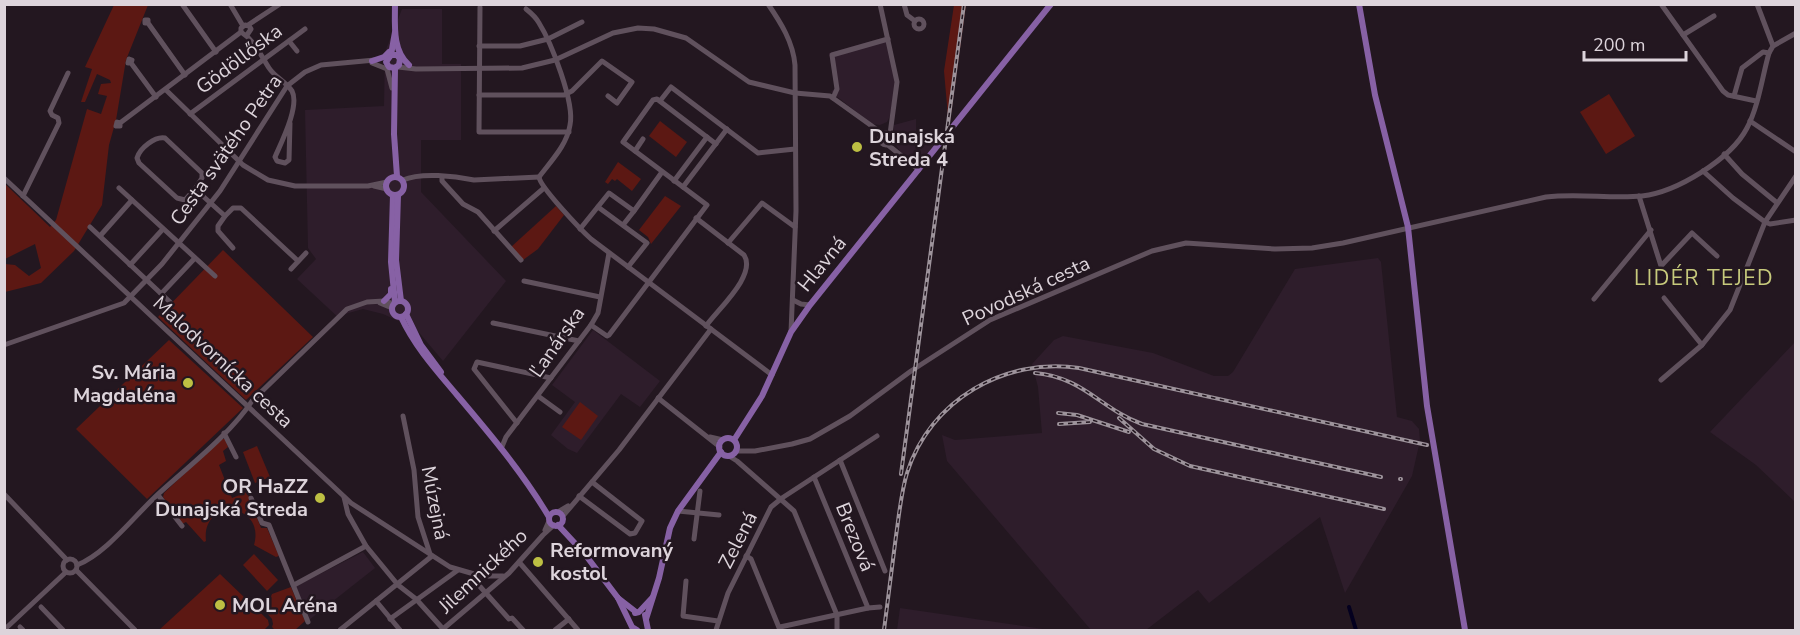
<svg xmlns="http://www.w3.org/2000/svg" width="1800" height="635" viewBox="0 0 1800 635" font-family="'Nunito Sans',sans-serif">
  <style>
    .built { fill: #2e1d2b }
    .green { fill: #5c1813 }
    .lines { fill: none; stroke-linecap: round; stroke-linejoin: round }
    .canal { stroke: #04001f; stroke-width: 4 }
    .minor { stroke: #60515d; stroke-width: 5 }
    .major { stroke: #8761a5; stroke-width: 6 }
    .rail-casing { stroke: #9d939b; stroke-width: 4 }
    .rail { stroke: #231720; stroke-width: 1.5; stroke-dasharray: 4.5; stroke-linecap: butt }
    .poi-dot { fill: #bdbf43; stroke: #231720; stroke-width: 2 }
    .labels { text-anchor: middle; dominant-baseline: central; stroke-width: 5; stroke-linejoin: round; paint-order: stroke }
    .street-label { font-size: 20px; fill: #ddd4db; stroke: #231720 }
    .poi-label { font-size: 20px; font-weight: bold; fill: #ddd4db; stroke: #231720; text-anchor: start }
    .neighbourhood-label { font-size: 21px; letter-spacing: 1.5px; fill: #c7ca7c; stroke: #231720 }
  </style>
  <rect width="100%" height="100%" fill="#231720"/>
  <g class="built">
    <path d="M402,9h40v55h19v76h-40v52l85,89 -63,80 -27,-32 -33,-15 -20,-5 -18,5 -5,5 -43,-40 19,-20 -8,-11 -3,-138 79,-4 1,-54z"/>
    <path d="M889,36l8,39 -7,41 -3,6 -7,3 -8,-1 -41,-32 4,-4 -6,-35z"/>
    <path d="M916,119v12l21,11 -16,21 -4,1 -15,-10 -9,-13 1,-16z"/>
    <path d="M1378,258l3,4 16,155 15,4 7,8 1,12 9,2 -1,4 -9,-2 -7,31 -67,117 -25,-76 -111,86 -11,-13 -52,40h-55l-144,-169 -5,-26 13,5 87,-7 -4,-46 -6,-23 22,-24 9,-4 90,17 61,23h14l5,-4 62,-103z"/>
    <path d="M593,330l67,51 -20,26 -19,-13 -44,59 -9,-4 -17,-14 24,-33 -23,-17z"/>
    <path d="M1795,342v160l-39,-37 -46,-33z"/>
    <path d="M363,552l12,16 -66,52 -13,-34z"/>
    <path d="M900,608l143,21 -1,1h-145z"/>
  </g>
  <g class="green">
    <path d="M114,5h34l-22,55 -10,60 -7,25 -7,60 -28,46 -33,32 -36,9v-28l10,1 14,11 12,-8 -6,-24 -30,15 -1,-76 46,44 6,-7 31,-111 14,5 6,-18 -9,-2 3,-10 10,-1 -1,-3 -13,-6 -12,28h-4l11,-33 -7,-2z"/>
    <path d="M954,5h12l-17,123 -5,-57z"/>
    <path d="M1609,94l26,42 -29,18 -26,-42z"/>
    <path d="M660,121l27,21 -11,15 -27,-21z"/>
    <path d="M618,162l23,17 -9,12 -15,-12 -2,2 -3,-2 -4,5 -3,-2z"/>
    <path d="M665,196l16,10 -30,38 -3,-7 -9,-7z"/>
    <path d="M556,206l8,9 -26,34 -15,11 -12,-13z"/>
    <path d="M223,250l90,87 -67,63 -88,-83z"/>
    <path d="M169,340l74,68 -96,91 -71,-70z"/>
    <path d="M580,402l18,14 -17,24 -19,-13z"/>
    <path d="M221,439h4l3,8 -5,4 3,10 -7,4 13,33 15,-6 14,36h6l12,28 -3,1 -22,-12c12,-43 -53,-48 -48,-4l-2,1 -18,-20 -4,2 -19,-27 1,-4z"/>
    <path d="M257,446l13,31 -15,6 -12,-31z"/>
    <path d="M254,554l24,26 -11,11 -24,-26z"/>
    <path d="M220,574l48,46 1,5 -5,5h-105z"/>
    <path d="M291,587l14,34 -10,9h-20l-3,-3 1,-3 -1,-5 -7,-8 7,-17z"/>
  </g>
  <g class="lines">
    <path class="canal" d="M1349,607l7,23"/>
    <g class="minor">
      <path d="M182,4l34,48"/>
      <path d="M230,4l13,22"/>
      <path d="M768,4c13,19 25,38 27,61l1,146 -5,121"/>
      <path d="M880,4l17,78 -7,52"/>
      <path d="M904,4l3,11 8,6"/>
      <path d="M1661,4l62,87 5,4 28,6"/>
      <path d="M1757,4l16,42"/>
      <path d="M480,7l-1,125h90"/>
      <path d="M526,9c5,4 10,8 13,14 12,19 36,80 31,102 -3,20 -19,36 -31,52"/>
      <circle cx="919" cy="24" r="5"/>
      <path d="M148,23v-3h-3v3h3l37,52"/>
      <path d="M248,25l32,-21"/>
      <path d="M247,35l4,-6 -2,-3 -4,-1 -4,3v4c14,9 19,22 28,36 6,9 17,14 23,23 8,15 -11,52 -17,66l2,4 8,2 4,-3 1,-37"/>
      <path d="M1683,35l31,-19"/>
      <path d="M289,41l8,10"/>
      <path d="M479,46h41l28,-7 34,-17"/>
      <path d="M131,63h-3l1,-4 3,1 -1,3 25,34"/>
      <path d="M372,63l15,6 5,19"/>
      <path d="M398,67l18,2 106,-1 33,-8 58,-27 25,-5 16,1 32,9 63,44 46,11 35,3 53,38"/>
      <path d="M166,90l77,75 25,15 27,6h73l19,-4"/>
      <path d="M479,95h85l8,-4 30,-30 30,21 -15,21 -9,-7"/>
      <path d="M1734,96l8,-28 21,-16 6,1"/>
      <path d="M833,98l4,-9 -5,-34 56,-16"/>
      <path d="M660,101l11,-14 87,66 37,-4"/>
      <path d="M190,114l115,-85"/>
      <path d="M1750,121l46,31"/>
      <path d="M120,123l-3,-1 -1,4h4v-3l121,-91"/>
      <circle cx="886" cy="139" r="6"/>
      <path d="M888,145l31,25"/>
      <path d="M635,151l8,-12"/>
      <path d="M1724,154l18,20 34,28"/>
      <path d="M1703,171l30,27 32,24 5,2 26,-4"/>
      <path d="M442,177v4l21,23 15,8 43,48"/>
      <path d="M539,177c1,10 42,53 52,62l181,136"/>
      <path d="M4,178l347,325 99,64 31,9h22"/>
      <path d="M403,180c18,-8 52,-4 71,0l65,-3"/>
      <path d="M674,181l33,-44"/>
      <path d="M374,186l13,3"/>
      <path d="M683,187l44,-58"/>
      <path d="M119,188l96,88"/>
      <path d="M195,189l7,-11v-5l-37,-35c-10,-2 -25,10 -28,20l2,5 38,35 8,2 10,-11 30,27 -7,10v5l15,17"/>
      <path d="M23,196l36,-73 -1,-5 -6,-3 -2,-4 18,-38"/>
      <path d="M1639,196l22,70 31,-33 25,23"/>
      <path d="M598,207l49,36 -19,24"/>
      <path d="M225,216l8,-8h8l57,53"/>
      <path d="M696,218l48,37c13,20 -26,54 -38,71"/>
      <path d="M623,225l11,-14"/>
      <path d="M90,227l80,75"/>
      <path d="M580,229l29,-36 25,18 28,-39"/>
      <path d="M494,231l50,-43"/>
      <path d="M100,236l32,-36"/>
      <path d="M728,243l34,-40 33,24"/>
      <path d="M130,265l33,-36"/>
      <path d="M291,269l15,-16"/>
      <path d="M524,281l76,16"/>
      <path d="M161,294l34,-36"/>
      <path d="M1664,298l38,47"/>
      <path d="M1594,299l57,-69"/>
      <path d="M793,300l8,4 9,1"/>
      <path d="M380,303l12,5"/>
      <path d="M493,323l86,18"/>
      <path d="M591,325l16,11 2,-1 98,-130 -84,-63 30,-42 4,-1 59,45"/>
      <path d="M4,345l120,-42 38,-39 58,-73 67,-105 18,-14 16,-7 54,-5"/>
      <path d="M1661,380l41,-35 28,-35 35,-88 31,-46"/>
      <path d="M538,396l22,16"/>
      <path d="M658,398l62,49"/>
      <path d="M403,416l11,54 4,47 12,37"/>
      <path d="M517,423l-43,-54 3,-7 74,16"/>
      <path d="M224,433l12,24"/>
      <path d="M710,437l13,3"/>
      <path d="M501,449l5,-12 85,-112 7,-12 11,-60"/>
      <path d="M736,451h19l37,-7 18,-5 40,-23 61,-45 79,-51 162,-69 34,-8 89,6 37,-1 31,-5 203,-46c32,-4 65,2 96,-1 35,-4 89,-37 105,-68 12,-23 15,-51 22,-75l4,-7 23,-13"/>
      <path d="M729,456l8,5 57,50 43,104v15"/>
      <path d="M840,460l45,111"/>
      <path d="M814,477l54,131"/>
      <path d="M4,494l63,66"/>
      <path d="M158,495l24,31"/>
      <path d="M579,496l51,38 5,-1 7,-12 -50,-39"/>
      <path d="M344,497l4,17 18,32 32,39 18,14 28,31"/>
      <path d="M251,498l11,25 7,2 39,97"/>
      <path d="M678,511l41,4"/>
      <path d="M558,512l10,-6"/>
      <path d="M563,516l56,-66 92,-121"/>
      <path d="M545,530l4,-9"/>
      <path d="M694,539l6,-48"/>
      <path d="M746,556l5,3 29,71"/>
      <circle cx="70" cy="566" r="7"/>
      <path d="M519,562l59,68"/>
      <path d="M77,565c28,-11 55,-46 77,-67 30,-28 76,-63 98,-97l95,-92 20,-7 17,-1 10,3"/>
      <path d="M76,570l59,60"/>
      <path d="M686,581l-3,35 35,5"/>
      <path d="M294,585l72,-39"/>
      <path d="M453,597l18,-15h5l33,37 3,-1 11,12"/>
      <path d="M376,601l24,29"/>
      <path d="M41,607l22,23"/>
      <path d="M390,619l68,-49"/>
      <path d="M20,627l3,3"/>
      <path d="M780,627l88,-19 12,-1"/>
      <path d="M443,629l66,-56 34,-38 11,-10"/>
      <path d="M4,630l62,-58"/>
      <path d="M340,630l92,-74"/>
      <path d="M555,630l14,-11"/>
      <path d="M716,630l12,-37 43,-86 11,-9 95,-62"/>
    </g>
    <g class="major">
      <path d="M395,4c0,20 -3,47 14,61"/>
      <path d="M1359,4l16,91 33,132 19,179 38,224"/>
      <path d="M391,55h6l3,4 -1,6 -4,3 -6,-1 -3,-5 5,-7 4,-23"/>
      <path d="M372,61l12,-4 5,-5"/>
      <path d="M395,68l-1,66 3,42"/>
      <circle cx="395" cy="186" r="9"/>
      <path d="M393,195l-2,67 4,40"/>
      <path d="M398,195l-2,65 5,41"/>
      <circle cx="400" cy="309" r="8"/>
      <path d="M384,301l7,-7v-5"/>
      <path d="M406,314l15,31 20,27"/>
      <path d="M401,317c14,30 35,53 56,78 33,39 66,78 92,122"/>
      <circle cx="728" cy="447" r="9"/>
      <path d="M734,440l28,-44 29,-64 19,-27 241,-301"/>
      <circle cx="556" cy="519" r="7"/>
      <path d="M558,525l26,28 34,45 18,14"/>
      <path d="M618,598l14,29 5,3"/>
      <path d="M635,613l4,-1 13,-14"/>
      <path d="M645,615l3,15"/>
      <path d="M646,619l13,-41 11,-50 8,-17 43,-59"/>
    </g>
    <g class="rail-casing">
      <g id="rail">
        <path d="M1035,373c48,4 66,36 107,51l239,53"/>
        <path d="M1058,413l19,2 52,17"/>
        <path d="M1119,418l35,31 36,17 194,43"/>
        <path d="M1059,424l31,-2"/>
        <path d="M901,474l63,-470"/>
        <path d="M1400,479h1"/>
        <path d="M884,630c4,-31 8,-63 12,-94 3,-21 5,-43 11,-63 23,-73 98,-116 172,-105l348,77"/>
      </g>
    </g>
    <use href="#rail" class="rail"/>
  </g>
  <g class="poi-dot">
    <circle cx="857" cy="147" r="6"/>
    <circle cx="188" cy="383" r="6"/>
    <circle cx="320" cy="498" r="6"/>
    <circle cx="538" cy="562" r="6"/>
    <circle cx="220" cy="605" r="6"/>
  </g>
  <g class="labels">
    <g class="street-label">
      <text transform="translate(239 59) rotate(-37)">Gödöllőska</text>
      <text transform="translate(226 150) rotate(-55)">Cesta svätého Petra</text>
      <text transform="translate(822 264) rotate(-51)">Hlavná</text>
      <text transform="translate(1026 291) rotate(-25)">Povodská cesta</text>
      <text transform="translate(557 342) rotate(-55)">Ľanárska</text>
      <text transform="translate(223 362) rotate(43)">Malodvornícka cesta</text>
      <text transform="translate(435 503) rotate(79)">Múzejná</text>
      <text transform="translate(855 537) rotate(68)">Brezová</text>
      <text transform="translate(738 540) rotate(-63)">Zelená</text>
      <text transform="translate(483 571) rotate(-43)">Jilemnického</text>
    </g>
    <g class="poi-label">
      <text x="869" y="136">Dunajská<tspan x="869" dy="23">Streda 4</tspan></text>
      <text x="176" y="372" text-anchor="end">Sv. Mária<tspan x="176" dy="23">Magdaléna</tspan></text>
      <text x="308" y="486" text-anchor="end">OR HaZZ<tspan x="308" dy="23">Dunajská Streda</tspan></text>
      <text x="550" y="550">Reformovaný<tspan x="550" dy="23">kostol</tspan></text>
      <text x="232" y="605">MOL Aréna</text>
    </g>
    <g class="neighbourhood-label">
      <text x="1704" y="278">LIDÉR TEJED</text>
    </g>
  </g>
  <rect width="1800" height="635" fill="none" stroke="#ddd4db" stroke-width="12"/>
  <path d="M1584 51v9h102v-9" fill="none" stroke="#ddd4db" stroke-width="3"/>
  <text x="1593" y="51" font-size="18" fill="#ddd4db" stroke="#231720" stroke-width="4.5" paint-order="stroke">200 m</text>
</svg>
